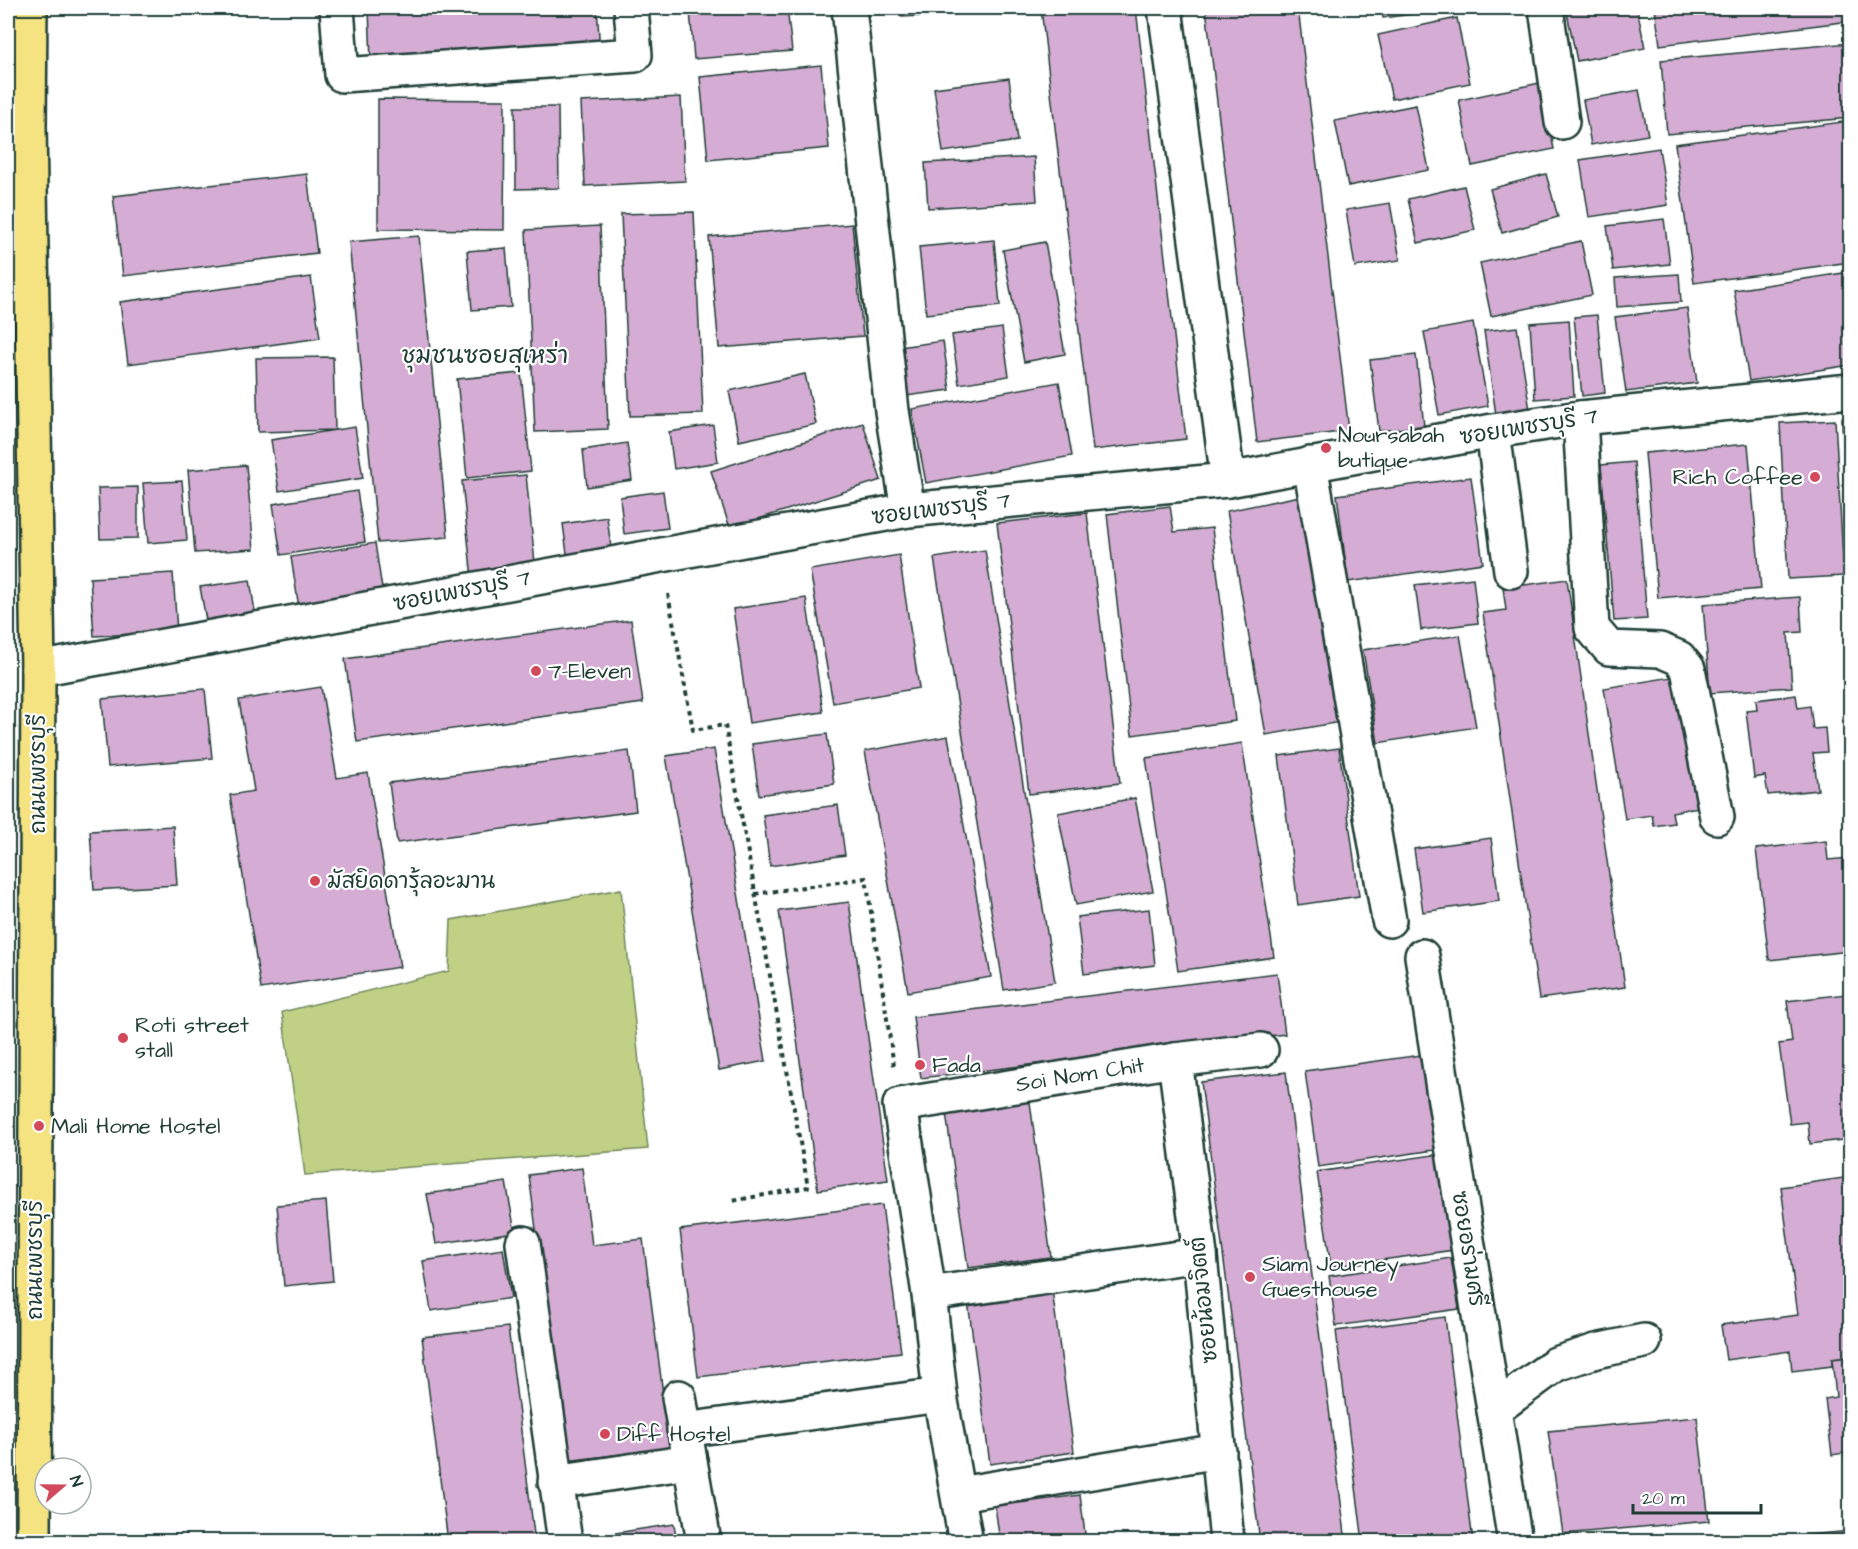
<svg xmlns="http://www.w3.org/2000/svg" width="1858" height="1549" viewBox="0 0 1858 1549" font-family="'Architects Daughter','Playpen Sans Thai',sans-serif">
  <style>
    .green { fill: #c0d186; stroke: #70875d; stroke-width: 1.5 }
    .building { fill: #d5acd3; stroke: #1f3d34; stroke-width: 1.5 }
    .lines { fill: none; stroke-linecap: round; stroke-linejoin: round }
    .minor-casing { stroke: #1f3d34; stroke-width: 38 }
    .major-casing { stroke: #1f3d34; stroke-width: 38 }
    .path { stroke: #1f3d34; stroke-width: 4; stroke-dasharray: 4.5 4.5; stroke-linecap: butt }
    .minor { stroke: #fff; stroke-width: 33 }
    .major { stroke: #f5e382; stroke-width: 33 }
    .poi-dot { fill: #d1495b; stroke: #fff; stroke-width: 2 }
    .labels { text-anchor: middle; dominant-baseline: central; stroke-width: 4.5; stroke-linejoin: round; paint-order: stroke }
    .street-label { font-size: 22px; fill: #1f3d34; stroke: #fff }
    .poi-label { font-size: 22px; fill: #1f3d34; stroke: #fff; text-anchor: start }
    .neighbourhood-label { font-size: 24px; fill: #1f3d34; stroke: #fff }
  </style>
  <rect width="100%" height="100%" fill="#fff"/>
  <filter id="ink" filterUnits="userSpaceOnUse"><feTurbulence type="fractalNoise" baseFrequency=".0167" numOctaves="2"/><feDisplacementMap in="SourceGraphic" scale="12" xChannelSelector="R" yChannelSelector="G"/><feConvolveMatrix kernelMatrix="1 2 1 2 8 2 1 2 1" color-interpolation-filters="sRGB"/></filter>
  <g filter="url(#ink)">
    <path class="green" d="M621,889l27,260 -343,26 -23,-163 167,-41 2,-51z"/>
    <g class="building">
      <path d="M369,8h228l3,42 -229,12z"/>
      <path d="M726,8h61l5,43 -98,8 -4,-48z"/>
      <path d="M901,8h63v6l-62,3z"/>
      <path d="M1041,8h95l50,431 -93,11z"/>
      <path d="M1206,8h92l51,423 -92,11z"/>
      <path d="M1382,8h45l1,4 -45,6z"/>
      <path d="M1439,8h39l-38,5z"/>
      <path d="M1566,8h71l8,40 -68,13z"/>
      <path d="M1655,8h195v13l-190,24z"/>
      <path d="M1457,18l13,65 -78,16 -14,-64z"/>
      <path d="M1850,43v75l-183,16 -6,-74z"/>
      <path d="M821,65l8,83 -121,12 -8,-83z"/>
      <path d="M1009,78l8,63 -74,11 -9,-64z"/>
      <path d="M1540,83l14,66 -82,17 -13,-66z"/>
      <path d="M1639,90l9,45 -57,10 -8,-45z"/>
      <path d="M681,97l4,84 -100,5 -4,-84z"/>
      <path d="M378,99l127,1 -1,130 -126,-1z"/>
      <path d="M1416,105l13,65 -81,16 -13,-65z"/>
      <path d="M515,107h43l1,81 -43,1z"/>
      <path d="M1850,121v141l-156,21 -19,-139z"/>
      <path d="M1659,148l9,57 -79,12 -9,-57z"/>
      <path d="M1034,157l3,44 -109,7 -3,-45z"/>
      <path d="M307,174l10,79 -194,23 -10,-80z"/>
      <path d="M1546,174l12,43 -56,16 -12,-44z"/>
      <path d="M1464,186l11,44 -57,13 -10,-44z"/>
      <path d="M1390,203l10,57 -45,7 -9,-57z"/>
      <path d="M694,212l9,202 -73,2 -9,-202z"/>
      <path d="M1664,219l6,45 -57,6 -6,-44z"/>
      <path d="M852,224l11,112 -144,12 -10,-111z"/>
      <path d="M600,226l8,203 -73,3 -9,-202z"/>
      <path d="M419,236l29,301 -70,6 -29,-301z"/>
      <path d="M994,240l6,66 -74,8 -7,-67z"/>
      <path d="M1581,241l11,54 -101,21 -11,-53z"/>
      <path d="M1045,242l20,112 -41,8 -21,-112z"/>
      <path d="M506,248l5,59 -39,3 -5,-59z"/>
      <path d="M1850,272v93l-101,16 -15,-91z"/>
      <path d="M1679,274l2,28 -64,5 -2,-29z"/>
      <path d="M311,277l9,61 -192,26 -8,-62z"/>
      <path d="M1687,308l10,75 -71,9 -11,-75z"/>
      <path d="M1597,315l8,78 -23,3 -8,-79z"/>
      <path d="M1569,320l5,76 -39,3 -5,-76z"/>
      <path d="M1473,323l15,83 -49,9 -15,-83z"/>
      <path d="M1517,327l13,83 -34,5 -12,-84z"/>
      <path d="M1002,328l7,48 -50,8 -7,-49z"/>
      <path d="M943,341l7,49 -51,7 -7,-49z"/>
      <path d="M1416,355l8,71 -45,5 -9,-71z"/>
      <path d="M333,357l2,73 -77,2 -2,-74z"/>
      <path d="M521,373l10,98 -64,7 -10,-99z"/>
      <path d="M805,374l11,50 -77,17 -10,-50z"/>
      <path d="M1059,382l13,74 -146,27 -14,-74z"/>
      <path d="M1842,418h8v144h-4z"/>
      <path d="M1835,420l9,156 -56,3 -8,-156z"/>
      <path d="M863,423l18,57 -151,48 -19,-57z"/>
      <path d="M713,425l5,37 -44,7 -5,-37z"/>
      <path d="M355,427l8,51 -84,13 -8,-51z"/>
      <path d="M627,443l5,37 -45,7 -4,-37z"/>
      <path d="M1748,444l13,145 -103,9 -13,-145z"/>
      <path d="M1634,462l13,157 -33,2 -13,-156z"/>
      <path d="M246,465l8,84 -59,4 -7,-83z"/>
      <path d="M526,475l10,98 -64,6 -10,-98z"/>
      <path d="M1471,477l12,86 -135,19 -11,-87z"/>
      <path d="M182,481l5,59 -39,3 -5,-60z"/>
      <path d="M138,487v51l-38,1 -2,-51z"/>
      <path d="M357,491l8,51 -84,13 -8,-51z"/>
      <path d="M663,491l5,37 -44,6 -4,-37z"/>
      <path d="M1300,496l41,226 -75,13 -39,-224z"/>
      <path d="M1170,506l4,26 38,-4 23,193 -103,14 -25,-221z"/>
      <path d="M1087,513l33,270 -91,11 -32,-271z"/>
      <path d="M607,517l5,38 -44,6 -5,-37z"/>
      <path d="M375,543l8,52 -84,13 -8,-51z"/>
      <path d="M985,550l70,432 -51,8 -70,-432z"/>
      <path d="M899,555l20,133 -86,15 -23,-133z"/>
      <path d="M173,573l4,59 -83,4 -4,-58z"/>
      <path d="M1473,578l5,45 -57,7 -6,-45z"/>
      <path d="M1567,579l58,408 -86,12 -56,-386 23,-3 -3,-22z"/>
      <path d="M250,580l6,38 -49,8 -7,-39z"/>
      <path d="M1800,597l2,35 -14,1 4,54 -82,6 -7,-89z"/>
      <path d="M806,598l17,114 -74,11 -16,-114z"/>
      <path d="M631,620l12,83 -286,39 -12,-83z"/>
      <path d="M1460,635l16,92 -98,16 -15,-93z"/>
      <path d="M1678,676l21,131 -27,5 2,11 -20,3 -2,-11 -27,4 -21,-131z"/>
      <path d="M321,687l16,91 31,-5 32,194 -139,22 -31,-194 24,-4 -15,-91z"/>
      <path d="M205,689l7,69 -104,9 -6,-68z"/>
      <path d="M1796,695l2,13 12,-2 3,23 12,-1 2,24 -14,1 5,37 -50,5 -3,-19 -11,2 -8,-67 11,-1 -1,-10z"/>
      <path d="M827,734l7,50 -75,11 -7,-51z"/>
      <path d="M948,736l43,241 -83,15 -43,-241z"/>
      <path d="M1242,743l32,214 -96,14 -32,-213z"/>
      <path d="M1339,748l20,148 -61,9 -19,-149z"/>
      <path d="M714,749l52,312 -47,9 -53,-314z"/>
      <path d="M629,751l7,60 -239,32 -8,-60z"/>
      <path d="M1135,798l18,93 -77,14 -18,-92z"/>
      <path d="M838,805l7,50 -75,11 -7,-51z"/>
      <path d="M173,826l4,59 -83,5 -4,-59z"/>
      <path d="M1491,838l8,63 -76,11 -9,-63z"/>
      <path d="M1826,841l2,19 21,-2 1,15v78l-81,9 -13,-111z"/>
      <path d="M849,902l39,278 -70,10 -39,-279z"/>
      <path d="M1149,909l6,56 -71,9 -7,-57z"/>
      <path d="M1277,973l8,61 -364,44 -8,-61z"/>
      <path d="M1846,994l4,36v84h-1l1,25 -40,5 -2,-22 -18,2 -11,-80 13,-2 -5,-41z"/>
      <path d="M1428,1054l13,95 -123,18 -13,-96z"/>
      <path d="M1286,1072l60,470h-86l-59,-460z"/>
      <path d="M1029,1095l22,162 -83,11 -23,-162z"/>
      <path d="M1440,1154l14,96 -123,17 -14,-95z"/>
      <path d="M582,1168l10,77 51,-6 27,209 -104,13 -37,-286z"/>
      <path d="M1850,1177v180l-18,2v7l-40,5 -2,-20 -64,9 -5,-35 77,-10 -17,-128z"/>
      <path d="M506,1182l9,50 -79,12 -9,-50z"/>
      <path d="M326,1201l7,80 -49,5 -7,-81z"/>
      <path d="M882,1205l19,147 -203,25 -18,-147z"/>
      <path d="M503,1249l8,49 -80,13 -8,-50z"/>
      <path d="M1451,1258l8,51 -123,17 -7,-50z"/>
      <path d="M1052,1290l22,162 -84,12 -22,-162z"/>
      <path d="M1445,1317l28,225h-110l-27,-211z"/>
      <path d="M508,1327l27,215h-87l-26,-205z"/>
      <path d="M1850,1357v121l-3,1 -3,-26 -12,2 -7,-56 11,-2 -4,-38z"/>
      <path d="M1697,1417l12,104 -146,13 -15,-103z"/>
      <path d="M1080,1495l6,47h-86l-5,-36z"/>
      <path d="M674,1524l3,18h-87v-5z"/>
      <path d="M1850,1531v11h-51v-6z"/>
    </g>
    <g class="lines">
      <g class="minor-casing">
        <g id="minor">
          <path d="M337,8l5,67 293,-20 -4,-47"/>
          <path d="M849,8l43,403 16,99"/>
          <path d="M1165,8l63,472"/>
          <path d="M1546,8l16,114"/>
          <path d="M1580,418l12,210 17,20 51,2 19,8 9,11 29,148"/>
          <path d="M1493,431l18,140"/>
          <path d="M1310,464l79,456"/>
          <path d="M38,669l870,-159 320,-30 265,-49 87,-13 270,-27"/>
          <path d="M1422,956l93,586"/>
          <path d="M1175,1060l25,195 27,287"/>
          <path d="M523,1243l42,299"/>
          <path d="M929,1294l271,-39"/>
          <path d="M679,1397l25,145"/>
          <path d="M1494,1410l62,-46 40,-13 48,-10"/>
          <path d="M684,1430l256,-35"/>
          <path d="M555,1482l135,-20"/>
          <path d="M959,1494l260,-43"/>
          <path d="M966,1542l-26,-147 -11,-101 -29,-189 275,-45 86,-10"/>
        </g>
      </g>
      <g class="major-casing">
        <path id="major" d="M30,8l-1,118 9,543 -4,873"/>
      </g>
      <g class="path">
        <path d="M668,594l25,136 32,-5 83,462 -76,14"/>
        <path d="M755,894l111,-16 28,188"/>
      </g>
      <use href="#minor" class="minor"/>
      <use href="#major" class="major"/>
    </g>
  </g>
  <g class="poi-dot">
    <circle cx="1326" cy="448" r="6"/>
    <circle cx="1815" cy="477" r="6"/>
    <circle cx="536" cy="671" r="6"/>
    <circle cx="315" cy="881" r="6"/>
    <circle cx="123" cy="1038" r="6"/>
    <circle cx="920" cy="1065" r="6"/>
    <circle cx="39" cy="1126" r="6"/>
    <circle cx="1250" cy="1277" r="6"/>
    <circle cx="605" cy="1434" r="6"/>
  </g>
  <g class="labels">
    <g class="street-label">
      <text transform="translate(1529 427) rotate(-9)">ซอยเพชรบุรี 7</text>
      <text transform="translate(941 509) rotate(-7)">ซอยเพชรบุรี 7</text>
      <text transform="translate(462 591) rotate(-11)">ซอยเพชรบุรี 7</text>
      <text transform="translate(38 774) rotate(-90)">ถนนเพชรบุรี</text>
      <text transform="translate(1080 1075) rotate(-9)">Soi Nom Chit</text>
      <text transform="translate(1468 1249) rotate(81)">ซอยอร่ามศรี</text>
      <text transform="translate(35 1260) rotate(-90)">ถนนเพชรบุรี</text>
      <text transform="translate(1204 1300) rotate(-96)">ซอยน้อมจิตต์</text>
    </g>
    <g class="poi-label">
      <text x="1338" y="435">Noursabah<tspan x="1338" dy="25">butique</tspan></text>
      <text x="1803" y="477" text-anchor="end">Rich Coffee</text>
      <text x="548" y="671">7-Eleven</text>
      <text x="327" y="881">มัสยิดดารุ้ลอะมาน</text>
      <text x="135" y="1025">Roti street<tspan x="135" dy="25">stall</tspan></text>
      <text x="932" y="1065">Fada</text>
      <text x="51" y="1126">Mali Home Hostel</text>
      <text x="1262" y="1264">Siam Journey<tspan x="1262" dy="25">Guesthouse</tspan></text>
      <text x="617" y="1434">Diff Hostel</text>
    </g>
    <g class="neighbourhood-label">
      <text x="485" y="356">ชุมชนซอยสุเหร่า</text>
    </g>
  </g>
  <rect width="1858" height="1549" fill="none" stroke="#fff" stroke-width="30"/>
  <rect x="15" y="15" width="1828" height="1519" fill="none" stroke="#1f3d34" stroke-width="2" filter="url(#ink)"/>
  <g transform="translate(63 1486) rotate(70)"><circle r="28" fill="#ffffff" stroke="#a5b1ae" stroke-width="1.5"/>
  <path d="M0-4.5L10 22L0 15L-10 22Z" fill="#d1495b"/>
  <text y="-9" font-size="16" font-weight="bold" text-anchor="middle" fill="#1f3d34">N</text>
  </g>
  <path d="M1633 1504v9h128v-9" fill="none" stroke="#1f3d34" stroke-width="3"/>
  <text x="1642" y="1504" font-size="18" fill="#1f3d34" stroke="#ffffff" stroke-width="4.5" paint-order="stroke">20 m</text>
</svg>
